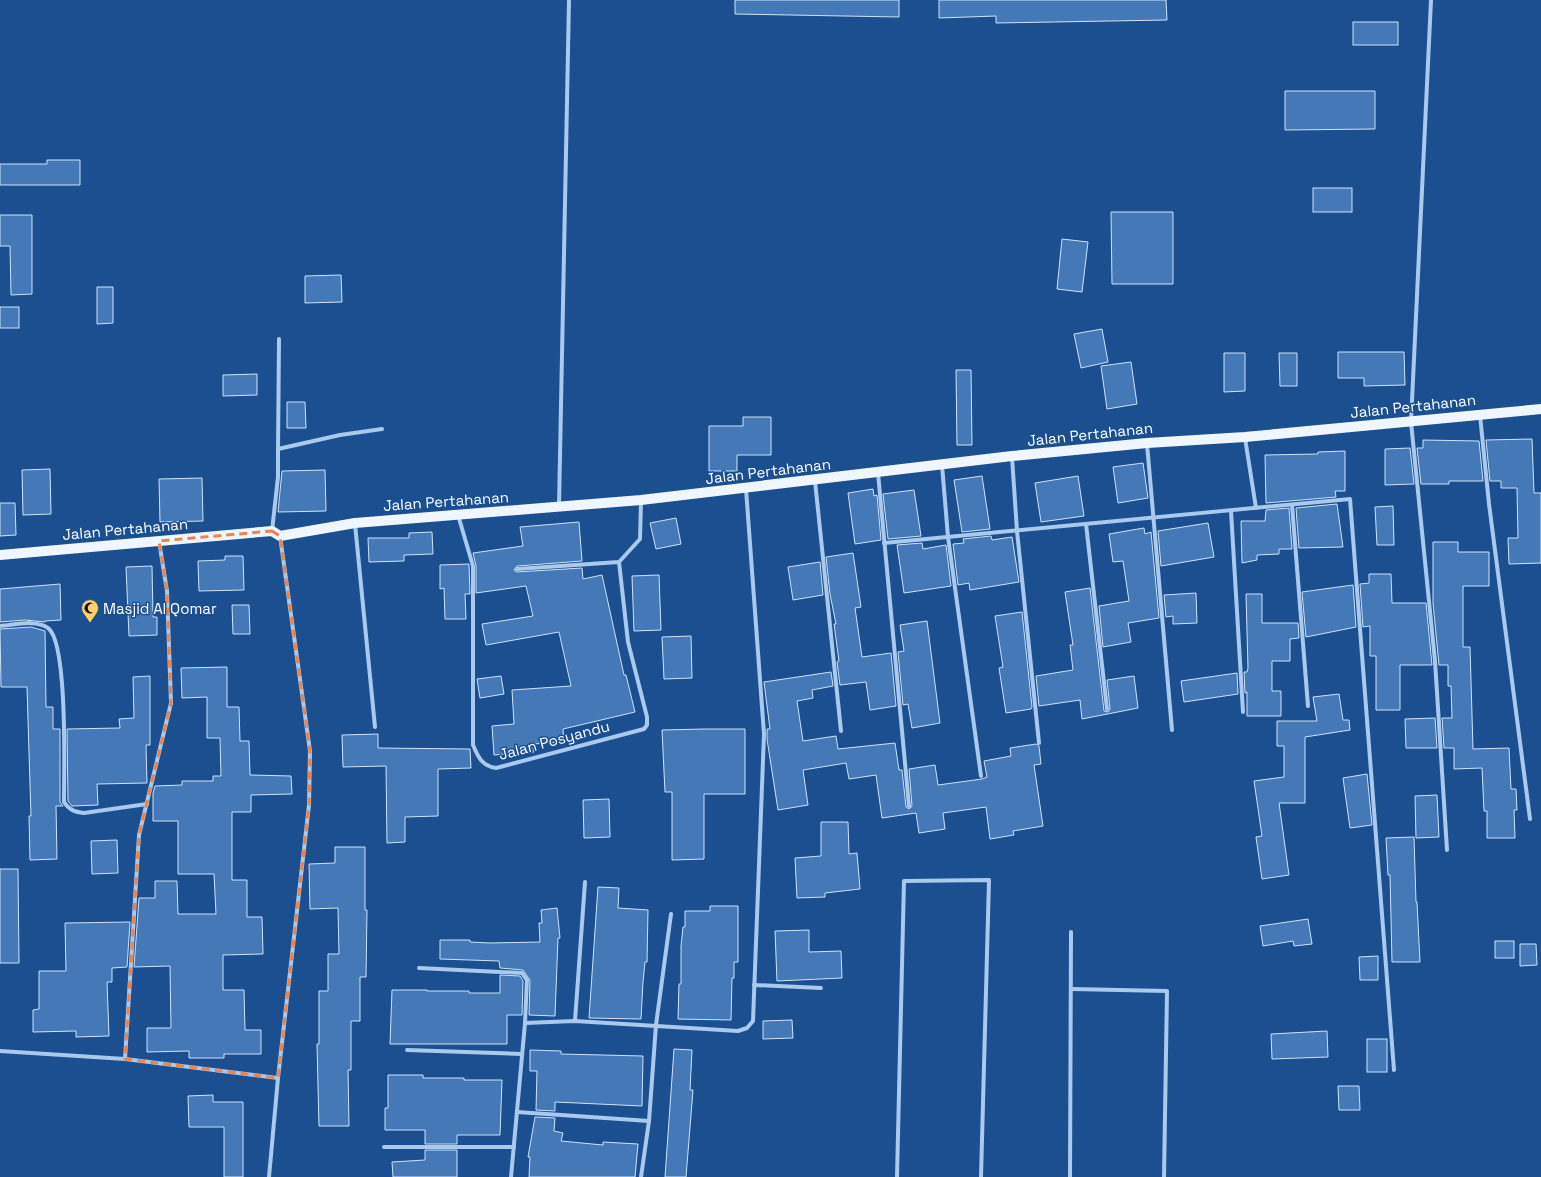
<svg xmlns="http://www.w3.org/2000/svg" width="1541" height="1177" viewBox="0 0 1541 1177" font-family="'Space Grotesk',sans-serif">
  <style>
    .building { fill: #4478b7; stroke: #cfe3fa }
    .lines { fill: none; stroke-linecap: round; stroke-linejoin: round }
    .street { stroke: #a9c9ee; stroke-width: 4 }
    .primary { stroke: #f0f6ff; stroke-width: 10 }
    .marked { fill: none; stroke: #ee8249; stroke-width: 3; stroke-dasharray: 8 5; stroke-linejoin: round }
    .labels { text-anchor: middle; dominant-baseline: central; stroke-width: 3; stroke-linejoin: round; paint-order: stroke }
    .street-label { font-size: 15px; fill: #fff; stroke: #1b4f8f }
    .poi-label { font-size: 15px; fill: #fff; stroke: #1b4f8f; text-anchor: start }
  </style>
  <rect width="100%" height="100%" fill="#1b4f8f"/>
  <g class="building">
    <path d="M735,0h164v17l-164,-3z"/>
    <path d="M939,0h227l1,20 -171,3v-7l-57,2z"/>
    <rect x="1353" y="22" width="45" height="23"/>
    <path d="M1285,91h90v38l-90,1z"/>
    <path d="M47,160h33v25h-80v-21h47z"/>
    <rect x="1313" y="188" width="39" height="24"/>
    <path d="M1111,212h62v72h-61z"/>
    <path d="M0,215h32v79l-21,1 -1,-49h-10z"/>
    <path d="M1062,239l26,3 -6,50 -25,-3z"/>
    <path d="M341,275l1,27 -37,1v-27z"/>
    <path d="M97,287h16v36l-16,1z"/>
    <rect x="0" y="307" width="19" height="21"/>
    <path d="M1102,329l6,33 -27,6 -7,-34z"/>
    <path d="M1338,352h66l1,33 -41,1v-8h-26z"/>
    <path d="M1224,353h21v38l-21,1z"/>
    <path d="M1279,353h18v33h-17z"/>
    <path d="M1131,362l6,42 -30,5 -6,-43z"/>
    <path d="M956,370h15l1,75h-15z"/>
    <path d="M257,374v21l-34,1v-21z"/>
    <path d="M287,402h18l1,26h-19z"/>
    <path d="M743,417h28v38h-34v16h-28v-45h34z"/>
    <path d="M1532,439l2,54h7v70l-32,1 -1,-26h10l-1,-50h-16v-7h-11l-4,-41z"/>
    <path d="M1423,440l56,1 4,40h-34v3h-28l-4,-36h6z"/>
    <path d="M1410,448l4,36 -29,1v-36z"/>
    <path d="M1345,451v40h-10l1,6 -70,6 -1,-48 53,-1v-2z"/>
    <path d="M1143,463l5,35 -30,5 -5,-36z"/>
    <path d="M50,469l1,45 -28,1 -1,-45z"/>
    <path d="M325,470l1,41 -48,1 4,-41z"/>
    <path d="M982,476l8,53 -28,3 -8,-52z"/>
    <path d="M1078,476l6,40 -43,6 -6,-39z"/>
    <path d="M202,478l1,43 -43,1 -1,-43z"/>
    <path d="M873,489l1,7 3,-1 4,45 -26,4 -7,-51z"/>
    <path d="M914,490l7,46 -33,3 -5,-45z"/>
    <path d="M0,503h15l1,32 -16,1z"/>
    <path d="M1337,504l6,43 -44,1 -3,-40z"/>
    <path d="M1393,506l1,39h-17l-2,-38z"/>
    <path d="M1289,508l3,41h-13v5l-22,1v5l-15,3 -1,-42h24l1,-11z"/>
    <path d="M676,518l5,26 -25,5 -6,-26z"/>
    <path d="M579,522l3,39 -65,5 -3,4 3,2 65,-4 1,11 19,-4 22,100h2l9,37 -72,17 1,13 -31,2 1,8 -40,3 -2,-29 22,-2 -2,-34 59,-4 -12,-54 -73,13 -4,-21 51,-8 -7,-30 -50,7v-27l-3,-13 50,-7 -3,-19z"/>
    <path d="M1208,523l6,34 -53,9 -3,-35z"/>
    <path d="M1144,528l1,6 6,-2 8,86 -31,5 3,19 -28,5 -4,-41 30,-5 -6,-40 -10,1 -4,-28z"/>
    <path d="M432,532l1,22 -29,1v6l-35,1 -1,-24h41v-5z"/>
    <path d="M991,536l1,4 20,-3 7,45 -49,8 -1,-7 -11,2 -5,-41 11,-1 -1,-4z"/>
    <path d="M1433,542h25v10h31v34h-26v61h7l3,102 36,-1 2,41h5l1,21h-3l1,28h-28v-27h-3l-2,-43 -28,1v-21h-10l-2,-30h10l-1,-32h-3v-21h-9l-6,-62z"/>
    <path d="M922,543l1,6 23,-4 5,41 -47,7 -7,-48z"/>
    <path d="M853,553l8,54 -6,1 7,49 29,-4 5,53 -26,4 -4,-28 -26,3 -3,-23 2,-1 -5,-37h2l-6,-30 -4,-37z"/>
    <path d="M225,556h18l1,34 -45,1 -1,-30 27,-1z"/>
    <path d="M820,562l3,33 -30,5 -5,-33z"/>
    <path d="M469,564l1,30h-5l1,25h-21l-1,-31 -4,1v-24z"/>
    <path d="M152,566l1,51h4v18l-28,1 -3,-69z"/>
    <path d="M1369,574h22l1,29h34l6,62h-32v45h-24v-54h-6v-30l-7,1 -3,-43 9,-1z"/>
    <path d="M659,575l2,55 -27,1 -2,-55z"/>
    <path d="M60,584l1,36 -16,1v1l-20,-2 -25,2v-33z"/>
    <path d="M1353,585l3,42 -50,10 -4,-45z"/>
    <path d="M1090,588l14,123 4,1 2,-3 -3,-29 27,-4 4,32 -56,11 -2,-19 -41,6 -3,-30 37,-6 -3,-25h3l-8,-53z"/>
    <path d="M1196,593l1,30 -24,1v-8l-7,1 -2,-22z"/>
    <path d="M1246,594h16v29h36l1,15 -9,1v22h-18v30h9v25h-34v-24l-2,1 -1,-21h3l1,-4z"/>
    <path d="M232,605h17l1,29h-17z"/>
    <path d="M1022,612l10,95 -1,2 -25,4 -7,-45 4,-1 -8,-51z"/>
    <path d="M927,621l13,102 -28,5 -4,-24 -5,1 -5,-53 6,-1 -4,-26z"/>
    <path d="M31,627l14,4 1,76h7v22h7v73l3,4h-7l1,53 -27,1 -1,-44h2l-4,-129h-26l-1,-58z"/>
    <path d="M691,636l1,42 -28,1 -2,-42z"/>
    <path d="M227,667v40h12l1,34h9l1,34 41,1 1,18 -41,1v17h-19v68h15v37h15l1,37 -40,1v35h21l1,40h16v24h-37v4h-35v-7l-42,1v-24h24l-1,-62 -36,1 5,-69h16v-17h22l1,33h38l-2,-40h-36v-53h-25v-28l2,-7 27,-1v-4h31v-5h8l-1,-38h-13v-41l-25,1 -1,-30z"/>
    <path d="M831,672l2,14 -21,4 1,8 -16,3 6,40 33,-5 2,13 57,-6 4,27h3l4,37 3,2 3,-3 -3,-37 26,-4 3,20 44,-6 5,-2 -3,-16 27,-5 -1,-8 26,-4 3,2 2,18 -7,1 9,61 -30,5 1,4 -24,4 -4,-32 -43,6 2,16 -26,4 -3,-20 -34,5 -6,-43 -27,4 -3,-16 -43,7 5,35 -30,5 -11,-71v-10h3l-6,-47z"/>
    <path d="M1237,673l1,21 -54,8 -3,-21z"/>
    <path d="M150,676v69h-4l1,38 -50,1 1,21 -26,1 -4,-5 -1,-72 53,-1 -1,-9 15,-1 -1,-41z"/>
    <path d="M501,676l3,18 -24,4 -3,-19z"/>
    <path d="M1339,694l4,26h6l1,10 -45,7v66h-26l10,72 -27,4 -6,-42 6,-1 -8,-55 30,-4v-31h-7v-25h40l-4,-24z"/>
    <path d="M1435,718l2,30h-31l-1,-29z"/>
    <path d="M704,729h41v65h-41v65l-32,1v-68h-7l-3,-62z"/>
    <path d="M378,734v14l92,1 1,19 -33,1v47l-33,1v25l-18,1 -1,-77 -43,1 -1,-32z"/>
    <path d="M1367,774l5,51 -22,3 -7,-50z"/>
    <path d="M1437,795l2,42 -23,1 -1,-42z"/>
    <path d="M609,799l1,38 -26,1 -1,-38z"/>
    <path d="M821,822h27l1,32 8,-1 3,36 -35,4v4l-28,1 -2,-40 26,-2z"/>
    <path d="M1414,837l2,65h1l3,60h-28l-2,-87h-2l-2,-37z"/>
    <path d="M117,840l1,33 -26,1 -1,-33z"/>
    <path d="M335,847h30v63h2l-1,67h-6v44h-9v49h-3l1,56h-30l-2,-82h2v-53h9v-37h11l-1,-46 -28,1 -1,-45 26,-1z"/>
    <path d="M0,869h18l1,94h-19z"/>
    <path d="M598,887l21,1 -1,20 30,2 -1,52h-2l-2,20 -2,37 -52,-1z"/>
    <path d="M710,906h28v56h-4v16h-2l-1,42 -53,-1 1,-35h2v-38l2,-19h2v-16h25z"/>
    <path d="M557,908l3,30h-2l-3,78 -26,-1 1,-35 -7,-10 -23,-2 -1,-7 -59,-2v-19h30v2l20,1 50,-1 -1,-19h3l-1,-13z"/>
    <path d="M1308,919l4,25 -18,2 -1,-5 -30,5 -3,-20z"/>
    <path d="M130,922l-3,45 -15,1v14h-5l2,54 -33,1v-6l-43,1v-22l6,-1v-38h27l-1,-48z"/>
    <path d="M809,930v22l32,-1 1,27 -65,3 -2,-50z"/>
    <rect x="1495" y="941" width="19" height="17"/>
    <path d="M1520,944h16l1,21 -17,1z"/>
    <path d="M1378,956v24h-18l-1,-23z"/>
    <path d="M500,975l20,1 3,5 -1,34h-15v29h-117l2,-54h35v1h42v2h31z"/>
    <path d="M792,1020l1,18 -30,1v-18z"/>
    <path d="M1327,1031l1,26 -56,2 -1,-25z"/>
    <rect x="1367" y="1039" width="20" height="33"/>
    <path d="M674,1049l18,1 -2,40h3l-7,87h-21z"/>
    <path d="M530,1050l31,1v3l82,2 -1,50 -87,-4v9l-19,-1 1,-39h-7z"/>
    <path d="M388,1075h35v3h41v2h38l-2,55h-43v9h-32v-14h-40v-22h3z"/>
    <path d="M1338,1086h21l1,24h-21z"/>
    <path d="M213,1095v7h30v75h-19v-50h-35l-1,-31z"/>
    <path d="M535,1117l20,1 -1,13 9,2 -2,8 42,4v-3l35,2 -3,33h-106l1,-20h-2z"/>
    <path d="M425,1150h32v27h-64l-1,-15 33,-2z"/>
  </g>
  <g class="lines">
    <g class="street">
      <path d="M1431,0l-20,422 24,239 12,189"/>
      <path d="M1480,415l9,89 41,315"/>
      <path d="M1245,438l11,70"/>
      <path d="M1147,444l25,286"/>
      <path d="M278,449l1,-110"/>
      <path d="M1012,457l5,74 22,212"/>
      <path d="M942,465l6,72 33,239"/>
      <path d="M878,473l31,333"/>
      <path d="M815,481l26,250"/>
      <path d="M1292,505l16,201"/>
      <path d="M559,507l10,-507"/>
      <path d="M1231,511l12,201"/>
      <path d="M458,515l15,51v179c5,12 9,21 23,23l148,-39 3,-4v-8l-19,-75 -9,-80"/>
      <path d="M355,524l20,203"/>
      <path d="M1086,524l21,185"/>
      <path d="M272,531l6,-54v-28l62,-14 42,-6"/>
      <path d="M884,543l466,-44 44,571"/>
      <path d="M517,569l102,-7 21,-23 1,-38"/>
      <path d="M0,626c14,-1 36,-7 48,2 20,14 16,145 16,174 5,8 11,10 20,11l63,-9"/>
      <path d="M419,968l103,5 5,7 -2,43"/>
      <path d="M754,985l67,3"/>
      <path d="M1071,989l96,2 -3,186"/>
      <path d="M575,1021l10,-139"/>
      <path d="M407,1050l115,4"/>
      <path d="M0,1051l125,8 14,-224 32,-132 -4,-112 -8,-50"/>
      <path d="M125,1059l153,19"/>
      <path d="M517,1112l132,9"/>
      <path d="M384,1147h130"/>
      <path d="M269,1177l9,-99 31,-273 1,-54 -30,-215"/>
      <path d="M511,1177l14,-154 50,-2 163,10 9,-3 6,-7 11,-287 -18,-245"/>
      <path d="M641,1177l8,-56 7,-96 15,-111"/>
      <path d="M897,1177l7,-296 85,-1 -8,297"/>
      <path d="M1070,1177l1,-245"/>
    </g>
    <path class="primary" d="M0,555l272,-24 8,5 75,-13 286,-23 371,-44 135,-13 98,-6 296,-28"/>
  </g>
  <path class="marked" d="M272,531l8,5 30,215 -1,54 -31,273 -153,-19 14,-224 32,-132 -4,-112 -8,-50z"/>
  <defs>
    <g id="mosque-pin" transform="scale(0.9)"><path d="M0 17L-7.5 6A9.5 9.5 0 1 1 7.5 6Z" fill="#ffd166" stroke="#1b4f8f"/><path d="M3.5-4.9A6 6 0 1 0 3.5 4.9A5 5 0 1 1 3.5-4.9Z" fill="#111"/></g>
  </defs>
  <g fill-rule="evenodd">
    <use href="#mosque-pin" x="90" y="608"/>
  </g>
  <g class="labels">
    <g class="street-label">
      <text transform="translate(1413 406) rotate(-6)">Jalan Pertahanan</text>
      <text transform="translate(1090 434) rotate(-6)">Jalan Pertahanan</text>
      <text transform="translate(768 471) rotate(-7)">Jalan Pertahanan</text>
      <text transform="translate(446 501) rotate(-4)">Jalan Pertahanan</text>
      <text transform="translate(125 529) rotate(-5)">Jalan Pertahanan</text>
      <text transform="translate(554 740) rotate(-15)">Jalan Posyandu</text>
    </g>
    <g class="poi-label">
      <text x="103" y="608">Masjid Al Qomar</text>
    </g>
  </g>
</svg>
